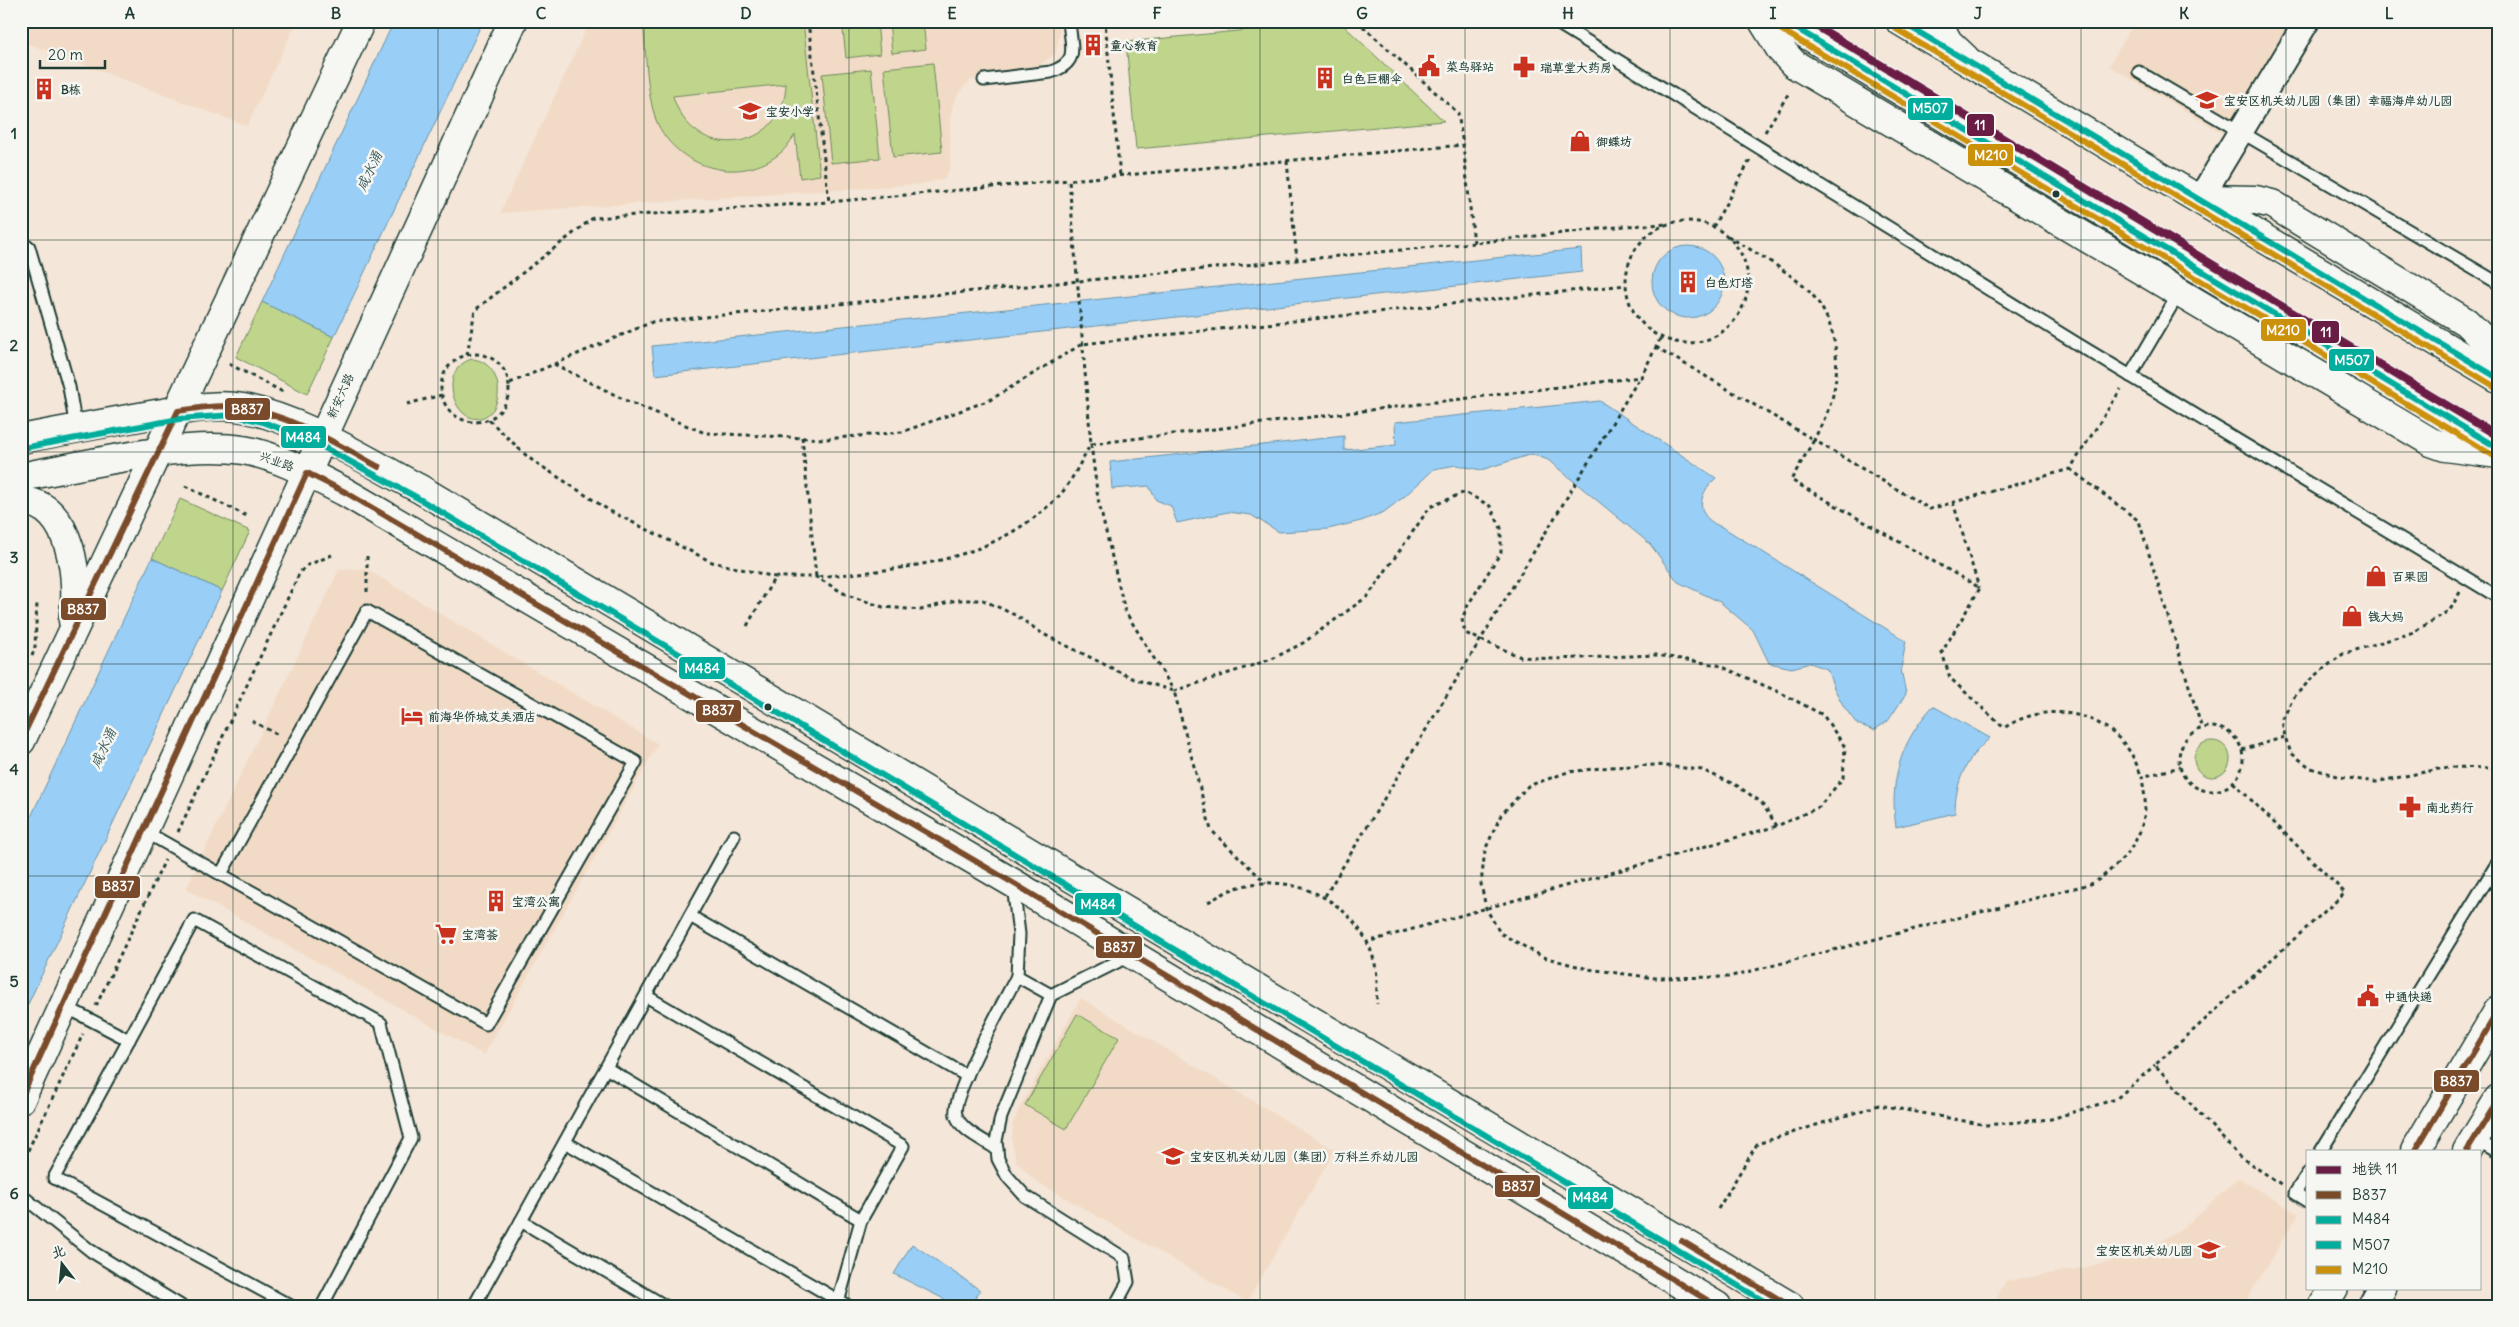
<svg xmlns="http://www.w3.org/2000/svg" width="2519" height="1327" viewBox="0 0 2519 1327" font-family="Delius,'LXGW WenKai TC',sans-serif">
  <style>
    .built { fill: #f2dbc6 }
    .green { fill: #bfd58b; stroke: #6f8960; fill-rule: evenodd }
    .water { fill: #99cef7; stroke: #6894a9 }
    .lines { fill: none; stroke-linecap: round; stroke-linejoin: round }
    .lane-casing { stroke: #1f3d34; stroke-width: 15 }
    .street-casing { stroke: #1f3d34; stroke-width: 28 }
    .secondary-casing { stroke: #1f3d34; stroke-width: 31 }
    .primary-casing { stroke: #1f3d34; stroke-width: 31 }
    .path { stroke: #1f3d34; stroke-width: 3; stroke-dasharray: 4 4; stroke-linecap: butt }
    .lane { stroke: #f6f6f2; stroke-width: 11 }
    .street { stroke: #f6f6f2; stroke-width: 24 }
    .secondary { stroke: #f6f6f2; stroke-width: 28 }
    .primary { stroke: #f6f6f2; stroke-width: 28 }
    .bus-1-casing { stroke: #f6f6f2; stroke-width: 10 }
    .bus-2-casing { stroke: #f6f6f2; stroke-width: 10 }
    .bus-3-casing { stroke: #f6f6f2; stroke-width: 10 }
    .bus-4-casing { stroke: #f6f6f2; stroke-width: 10 }
    .bus-1 { stroke: #7a4b2a; stroke-width: 6 }
    .bus-2 { stroke: #01ad9c; stroke-width: 6 }
    .bus-3 { stroke: #01ad9c; stroke-width: 6 }
    .bus-4 { stroke: #cc910a; stroke-width: 6 }
    .metro-1-casing { stroke: #f6f6f2; stroke-width: 11 }
    .metro-1 { stroke: #6a1d44; stroke-width: 8 }
    .grid { fill: none; stroke: #1f3d34; stroke-width: 1; stroke-opacity: 0.55 }
    .bus-dot { fill: #1f3d34; stroke: #f6f6f2; stroke-width: 2 }
    .labels { text-anchor: middle; dominant-baseline: central; stroke-width: 5; stroke-linejoin: round; paint-order: stroke }
    .poi-label { font-size: 12px; font-weight: bold; fill: #1f3d34; stroke: #f6f6f2; text-anchor: start }
    .street-label { font-size: 12px; fill: #1f3d34; stroke: #f6f6f2 }
    .water-label { font-size: 14px; font-style: italic; fill: #375a5b; stroke: #f6f6f2 }
    .line-badge { stroke: #f6f6f2; stroke-width: 2 }
    .badge-label { font-size: 14px; text-anchor: middle; font-weight: bold; fill: #fff }
    .neatline { fill: none; stroke: #1f3d34; stroke-width: 2 }
    .grid-label { font-size: 16px; text-anchor: middle; font-weight: bold; fill: #1f3d34 }
  </style>
  <rect width="100%" height="100%" fill="#f4e6d8"/>
  <filter id="ink" filterUnits="userSpaceOnUse"><feTurbulence type="fractalNoise" baseFrequency=".02" numOctaves="2"/><feDisplacementMap in="SourceGraphic" scale="10" xChannelSelector="R" yChannelSelector="G"/><feConvolveMatrix kernelMatrix="1 2 1 2 8 2 1 2 1" color-interpolation-filters="sRGB"/></filter>
  <g filter="url(#ink)">
    <g class="built">
      <path d="M21,21h276l-50,105 -226,-85z"/>
      <path d="M590,21h470l1,3 -5,29 -17,13 -54,7 -15,8 -10,10 -7,13 -3,15v49l-6,11 -22,5 -422,29z"/>
      <path d="M2135,21h159l-68,114 -117,-69z"/>
      <path d="M366,569l292,175 -174,311 -298,-166 153,-319z"/>
      <path d="M1081,998l254,152 -88,152 -213,-122 -18,-19 -4,-19 1,-19 7,-16z"/>
      <path d="M2238,1178l60,36 -55,92h-251l14,-25 76,-13 38,-9 42,-18 29,-19z"/>
    </g>
    <g class="green">
      <path d="M643,21h160l17,154 -20,3 -5,-43c-5,7 -10,15 -17,20 -41,31 -103,12 -122,-35 -10,-28 -10,-69 -13,-99zM786,84c-2,69 -94,80 -113,12z"/>
      <path d="M842,21h35l3,33 -34,4z"/>
      <path d="M889,21h34l3,28 -34,4z"/>
      <path d="M1339,21l105,100 -308,28 -10,-107z"/>
      <path d="M933,63l9,89 -49,5 -9,-89z"/>
      <path d="M871,69l9,89 -49,5 -9,-89z"/>
      <path d="M262,302l72,35 -27,57 -71,-37z"/>
      <path d="M472,359c18,1 28,20 26,36 -1,8 -4,16 -11,20 -29,19 -54,-45 -15,-56z"/>
      <path d="M180,499l70,32 -28,60 -70,-33z"/>
      <circle cx="2212" cy="759" r="18"/>
      <path d="M1077,1014l42,24 -53,91 -41,-24z"/>
    </g>
    <g class="water">
      <path d="M394,21h89l-149,316 -72,-35z"/>
      <circle cx="1688" cy="282" r="36"/>
      <path d="M1581,249l1,23 -927,103 -3,-29z"/>
      <path d="M1600,401l116,77c-21,19 -20,40 8,50l182,113 -5,28 5,25 -18,27 -14,9 -17,-6 -13,-17 -10,-19 -7,-19 -17,-6 -18,5 -23,-5 -16,-33 -33,-28 -42,-20 -28,-38 -102,-84 -16,-6 -51,16 -25,-5 -22,4 -29,27 -21,16 -23,9 -33,8 -49,3 -28,-17 -23,-3 -51,11 -6,-17 -15,-6 -7,-14 -37,3 -2,-27 234,-26v14l52,-5 -1,-23z"/>
      <path d="M152,558l70,33 -201,428v-181z"/>
      <path d="M1933,706l57,32c-24,20 -35,44 -35,75l-59,14c-7,-47 5,-86 37,-121z"/>
      <path d="M912,1244l68,46 -9,16h-13l-64,-32z"/>
    </g>
    <g class="lines">
      <g class="lane-casing">
        <g id="lane">
          <path d="M1554,21l525,324 419,252"/>
          <path d="M2139,72l359,211"/>
          <path d="M984,80l67,-8c29,-10 20,-25 18,-51"/>
          <path d="M21,246l8,1 40,140 7,41"/>
          <path d="M2130,376l49,-83"/>
          <path d="M144,831l342,193 150,-262 -269,-151 -146,263"/>
          <path d="M1013,885l6,49 -2,42 34,19 80,-40"/>
          <path d="M690,916l277,160"/>
          <path d="M1051,995l-50,122 -5,24 2,18 9,17 18,20 99,62 4,24 -13,24"/>
          <path d="M646,996l257,150 -42,74 -24,86"/>
          <path d="M64,1006l65,34"/>
          <path d="M606,1068l255,152"/>
          <path d="M2475,1139l23,13"/>
          <path d="M565,1142l283,164"/>
          <path d="M997,1149c-13,-9 -36,-18 -41,-34 -6,-17 50,-117 61,-139"/>
          <path d="M2321,1151l177,-289"/>
          <path d="M2308,1173l-13,20 13,8"/>
          <path d="M21,1195l70,56 90,55"/>
          <path d="M521,1221l144,85"/>
          <path d="M291,1306l-237,-128 140,-258 187,103 30,115 -89,168"/>
          <path d="M474,1306l260,-470"/>
        </g>
      </g>
      <g class="street-casing">
        <path id="street" d="M2200,199l107,-178"/>
      </g>
      <g class="secondary-casing">
        <g id="secondary">
          <path d="M1763,21l18,29 13,14 637,378 14,5 53,7"/>
          <path d="M1937,21l11,21 17,16"/>
          <path d="M2200,199l56,1 16,4 194,118 32,32"/>
          <path d="M21,439c45,-9 90,-17 135,-25 28,-4 59,-11 87,-6 61,12 122,52 177,81l1370,817"/>
          <path d="M21,477c64,-12 159,-36 222,-27 36,6 70,26 102,42l668,391 704,423"/>
          <path d="M2415,1151l83,-140"/>
          <path d="M2467,1151l31,-51"/>
          <path d="M2323,1306l11,-18"/>
          <path d="M2372,1306l10,-18"/>
        </g>
      </g>
      <g class="primary-casing">
        <g id="primary">
          <path d="M1784,21l714,427"/>
          <path d="M1900,21l598,357"/>
          <path d="M21,501c52,2 59,82 52,120"/>
          <path d="M21,741l340,-720"/>
          <path d="M21,1099l492,-1078"/>
        </g>
      </g>
      <g class="path">
        <path d="M808,21l21,181 240,-22"/>
        <path d="M1116,21l-11,1 15,154"/>
        <path d="M1357,21l101,92 5,32"/>
        <path d="M1765,132l25,-41"/>
        <path d="M1287,161l10,99"/>
        <circle cx="1687" cy="282" r="61"/>
        <path d="M1713,227l37,-67"/>
        <path d="M1728,236c24,15 51,29 73,48 35,28 43,80 29,121 -4,12 -11,24 -16,35l116,69 140,-40 51,-80"/>
        <path d="M1474,243l-11,-98 -394,35 22,264 550,-67 20,-40"/>
        <path d="M1656,347l158,93 -23,40 189,108 -38,64 8,26 54,50c40,-27 96,-18 124,21 6,8 10,19 14,28"/>
        <circle cx="475" cy="388" r="34"/>
        <path d="M467,355l8,-45 118,-92 236,-16"/>
        <path d="M229,364l54,28"/>
        <path d="M554,364l73,37 78,32 121,6 76,-7 88,-32 92,-56 544,-59"/>
        <path d="M510,383l142,-61 822,-79 151,-17 44,-2"/>
        <path d="M407,404l35,-9"/>
        <path d="M489,420l40,38 81,53 102,51 63,15"/>
        <path d="M802,437l14,140c90,-8 176,-14 243,-81 13,-14 22,-36 32,-52l7,55 27,112 49,80 98,-32 31,-16 65,-47 62,-89 35,-15 25,14 11,22v24l-33,53 -6,14 3,14 56,24 33,2 102,-4 62,10 63,28 42,22 22,32 -2,31 -24,29 -42,19 -410,116"/>
        <path d="M2070,469l69,52 63,208"/>
        <path d="M185,486l64,31"/>
        <path d="M1953,502l26,86"/>
        <path d="M367,556v39"/>
        <path d="M2460,592l-10,18 -36,22 -71,22 -29,22 -21,22 -11,23 3,16 6,16 20,15 30,9 35,5 73,-15 42,1 7,4"/>
        <path d="M747,626l28,-49h41l31,18 36,12 38,3 35,-10h27l34,16 26,18 91,45 40,12 37,139 55,53"/>
        <path d="M32,656l3,-9 2,-45"/>
        <path d="M252,721l28,15"/>
        <circle cx="2211" cy="759" r="32"/>
        <path d="M2242,750l43,-13"/>
        <path d="M2233,782l112,111 -190,172 84,91 43,29"/>
        <path d="M1777,826l-16,-24 -25,-17 -34,-15 -45,-5 -47,2 -42,5 -40,14 -27,29 -16,35 -4,34 5,24 14,25 43,24 45,12 67,9 73,-1 366,-94c27,-20 48,-39 51,-75 1,-9 -2,-21 -3,-31l38,-10"/>
        <path d="M178,832l122,-260 8,-7 24,-10"/>
        <path d="M1325,896l315,-519"/>
        <path d="M1208,902c10,-5 20,-12 31,-15 59,-17 126,20 137,82 2,11 0,23 1,35"/>
        <path d="M96,1006l69,-146"/>
        <path d="M21,1165l62,-131"/>
        <path d="M1718,1209l39,-65 122,-39 107,20 65,-6 65,-20 39,-34"/>
      </g>
      <use href="#lane" class="lane"/>
      <use href="#street" class="street"/>
      <use href="#secondary" class="secondary"/>
      <use href="#primary" class="primary"/>
      <g class="bus-1-casing">
        <g id="bus-1">
          <path d="M21,740l157,-329c19,-3 38,-6 57,-4 51,5 100,36 144,60"/>
          <path d="M21,1098l286,-625 38,19 668,391 704,423"/>
          <path d="M2415,1151l83,-140"/>
          <path d="M2467,1151l31,-51"/>
          <path d="M1682,1241l108,65"/>
        </g>
      </g>
      <g class="bus-2-casing">
        <path id="bus-2" d="M23,448l156,-29 53,-4 31,7 45,17 108,58 1356,809"/>
      </g>
      <g class="bus-3-casing">
        <g id="bus-3">
          <path d="M1784,21l714,427"/>
          <path d="M1900,21l598,357"/>
        </g>
      </g>
      <g class="bus-4-casing">
        <g id="bus-4">
          <path d="M1780,29l714,427"/>
          <path d="M1896,29l598,357"/>
        </g>
      </g>
      <use href="#bus-1" class="bus-1"/>
      <use href="#bus-2" class="bus-2"/>
      <use href="#bus-3" class="bus-3"/>
      <use href="#bus-4" class="bus-4"/>
      <g class="metro-1-casing">
        <path id="metro-1" d="M1808,21l690,415"/>
      </g>
      <use href="#metro-1" class="metro-1"/>
    </g>
  </g>
  <path class="grid" d="M233,21v1285M438,21v1285M644,21v1285M849,21v1285M1054,21v1285M1260,21v1285M1465,21v1285M1670,21v1285M1875,21v1285M2081,21v1285M2286,21v1285M21,240h2477M21,452h2477M21,664h2477M21,876h2477M21,1088h2477"/>
  <defs>
    <g id="building-bare" transform="scale(1.725)"><path d="M-4-6H4V6H1V3H-1V6H-4ZM-2.5-4.3h1.7v1.8h-1.7ZM.8-4.3h1.7v1.8H.8ZM-2.5-1h1.7V.8h-1.7ZM.8-1h1.7V.8H.8Z" fill="#c8321e" stroke="#f6f6f2" stroke-width="2.5" paint-order="stroke"/></g>
    <g id="civic-bare" transform="scale(1.725)"><path d="M-.6-6.5H3V-4.5H.6V-3L4-1V1h2V6H-6V1h2V-1L-.6-3ZM-1.2 2.5V6h2.4V2.5Z" fill="#c8321e" stroke="#f6f6f2" stroke-width="2.5" paint-order="stroke"/></g>
    <g id="pharmacy-bare" transform="scale(1.725)"><path d="M-2-6h4v4h4v4h-4v4h-4v-4h-4v-4h4Z" fill="#c8321e" stroke="#f6f6f2" stroke-width="2.5" paint-order="stroke"/></g>
    <g id="school-bare" transform="scale(1.725)"><path d="M0-5L7-2L0 1L-7-2ZM-4 1L0 2.5L4 1V4Q0 6-4 4Z" fill="#c8321e" stroke="#f6f6f2" stroke-width="2.5" paint-order="stroke"/></g>
    <g id="shop-bare" transform="scale(1.725)"><path d="M-5-2.5h2.3a2.7 3.5 0 0 1 5.4 0H5L5.5 6h-11ZM-1.5-2.5h3a1.5 2.3 0 0 0-3 0Z" fill="#c8321e" stroke="#f6f6f2" stroke-width="2.5" paint-order="stroke"/></g>
    <g id="hotel-bare" transform="scale(1.725)"><path d="M-6-4.5h1.5V1H6V5H4.5V3h-9V5H-6ZM-4 0a1.8 1.8 0 1 1 3.6 0ZM.5 0V-2.5h3Q6-2.5 6 0Z" fill="#c8321e" stroke="#f6f6f2" stroke-width="2.5" paint-order="stroke"/></g>
    <g id="supermarket-bare" transform="scale(1.725)"><path d="M-6-5.5h2.5l.6 2H6L4.5 2H-2.5L-4.4-4H-6ZM-1.5 3.2a1.3 1.3 0 1 0 .1 0ZM3 3.2a1.3 1.3 0 1 0 .1 0Z" fill="#c8321e" stroke="#f6f6f2" stroke-width="2.5" paint-order="stroke"/></g>
  </defs>
  <g fill-rule="evenodd">
    <use href="#building-bare" x="1093" y="45"/>
    <use href="#civic-bare" x="1429" y="66"/>
    <use href="#pharmacy-bare" x="1524" y="67"/>
    <use href="#building-bare" x="1325" y="78"/>
    <use href="#building-bare" x="44" y="89"/>
    <use href="#school-bare" x="2207" y="100"/>
    <use href="#school-bare" x="750" y="111"/>
    <use href="#shop-bare" x="1580" y="141"/>
    <use href="#building-bare" x="1688" y="282"/>
    <use href="#shop-bare" x="2376" y="576"/>
    <use href="#shop-bare" x="2352" y="616"/>
    <use href="#hotel-bare" x="412" y="716"/>
    <use href="#pharmacy-bare" x="2410" y="807"/>
    <use href="#building-bare" x="496" y="901"/>
    <use href="#supermarket-bare" x="446" y="934"/>
    <use href="#civic-bare" x="2368" y="996"/>
    <use href="#school-bare" x="1173" y="1156"/>
    <use href="#school-bare" x="2209" y="1250"/>
  </g>
  <g class="bus-dot">
    <circle cx="2056" cy="194" r="4.5"/>
    <circle cx="768" cy="707" r="4.5"/>
  </g>
  <g class="labels">
    <g class="poi-label">
      <text x="1110" y="45">童心教育</text>
      <text x="1446" y="66">菜鸟驿站</text>
      <text x="1540" y="67">瑞草堂大药房</text>
      <text x="1342" y="78">白色巨棚伞</text>
      <text x="61" y="89">B栋</text>
      <text x="2224" y="100">宝安区机关幼儿园（集团）幸福海岸幼儿园</text>
      <text x="766" y="111">宝安小学</text>
      <text x="1596" y="141">御蝶坊</text>
      <text x="1705" y="282">白色灯塔</text>
      <text x="2392" y="576">百果园</text>
      <text x="2368" y="616">钱大妈</text>
      <text x="428" y="716">前海华侨城艾美酒店</text>
      <text x="2426" y="807">南北药行</text>
      <text x="512" y="901">宝湾公寓</text>
      <text x="462" y="934">宝湾荟</text>
      <text x="2384" y="996">中通快递</text>
      <text x="1190" y="1156">宝安区机关幼儿园（集团）万科兰乔幼儿园</text>
      <text x="2192" y="1250" text-anchor="end">宝安区机关幼儿园</text>
    </g>
    <g class="street-label">
      <text transform="translate(340 396) rotate(-66)">新安六路</text>
      <text transform="translate(277 461) rotate(20)">兴业路</text>
    </g>
    <g class="water-label">
      <text transform="translate(369 171) rotate(-65)">咸水涌</text>
      <text transform="translate(103 748) rotate(-65)">咸水涌</text>
    </g>
  </g>
  <g class="line-badge">
    <rect x="1907" y="97" width="47" height="24" rx="5" fill="#01ad9c"/>
    <rect x="1966" y="113" width="29" height="24" rx="5" fill="#6a1d44"/>
    <rect x="1967" y="143" width="47" height="24" rx="5" fill="#cc910a"/>
    <rect x="2260" y="318" width="47" height="24" rx="5" fill="#cc910a"/>
    <rect x="2311" y="320" width="29" height="24" rx="5" fill="#6a1d44"/>
    <rect x="2328" y="348" width="47" height="24" rx="5" fill="#01ad9c"/>
    <rect x="224" y="397" width="47" height="24" rx="5" fill="#7a4b2a"/>
    <rect x="280" y="425" width="47" height="24" rx="5" fill="#01ad9c"/>
    <rect x="60" y="597" width="47" height="24" rx="5" fill="#7a4b2a"/>
    <rect x="678" y="656" width="48" height="24" rx="5" fill="#01ad9c"/>
    <rect x="695" y="699" width="47" height="24" rx="5" fill="#7a4b2a"/>
    <rect x="94" y="875" width="47" height="24" rx="5" fill="#7a4b2a"/>
    <rect x="1074" y="892" width="48" height="24" rx="5" fill="#01ad9c"/>
    <rect x="1095" y="935" width="48" height="24" rx="5" fill="#7a4b2a"/>
    <rect x="2433" y="1069" width="47" height="24" rx="5" fill="#7a4b2a"/>
    <rect x="1494" y="1174" width="47" height="24" rx="5" fill="#7a4b2a"/>
    <rect x="1567" y="1186" width="47" height="24" rx="5" fill="#01ad9c"/>
  </g>
  <g class="badge-label">
    <text x="1930" y="113">M507</text>
    <text x="1980" y="130">11</text>
    <text x="1991" y="160">M210</text>
    <text x="2283" y="335">M210</text>
    <text x="2326" y="337">11</text>
    <text x="2352" y="365">M507</text>
    <text x="247" y="414">B837</text>
    <text x="303" y="442">M484</text>
    <text x="83" y="614">B837</text>
    <text x="702" y="673">M484</text>
    <text x="718" y="715">B837</text>
    <text x="118" y="891">B837</text>
    <text x="1098" y="909">M484</text>
    <text x="1119" y="952">B837</text>
    <text x="2456" y="1086">B837</text>
    <text x="1518" y="1191">B837</text>
    <text x="1590" y="1202">M484</text>
  </g>
  <rect width="2519" height="1327" fill="none" stroke="#f6f6f2" stroke-width="55"/>
  <rect x="2306" y="1150" width="175" height="140" fill="#f6f6f2" stroke="#a0aca6"/>
  <rect x="2316" y="1166" width="25" height="8" fill="#6a1d44" stroke="#a0aca6"/>
  <text x="2352" y="1174" font-size="15" fill="#1f3d34">地铁 11</text>
  <rect x="2316" y="1191" width="25" height="8" fill="#7a4b2a" stroke="#a0aca6"/>
  <text x="2352" y="1200" font-size="15" fill="#1f3d34">B837</text>
  <rect x="2316" y="1216" width="25" height="8" fill="#01ad9c" stroke="#a0aca6"/>
  <text x="2352" y="1224" font-size="15" fill="#1f3d34">M484</text>
  <rect x="2316" y="1241" width="25" height="8" fill="#01ad9c" stroke="#a0aca6"/>
  <text x="2352" y="1250" font-size="15" fill="#1f3d34">M507</text>
  <rect x="2316" y="1266" width="25" height="8" fill="#cc910a" stroke="#a0aca6"/>
  <text x="2352" y="1274" font-size="15" fill="#1f3d34">M210</text>
  <g transform="translate(62 1264) rotate(344)" stroke="#f6f6f2" stroke-width="4" paint-order="stroke">
  <path d="M0-4L9 19L0 12L-9 19Z" fill="#1f3d34"/>
  <text y="-8" font-size="14" font-weight="bold" text-anchor="middle" fill="#1f3d34">北</text>
  </g>
  <path d="M40 60v8h65v-8" fill="none" stroke="#1f3d34" stroke-width="2.5"/>
  <text x="48" y="60" font-size="15" fill="#1f3d34" stroke="#f6f6f2" stroke-width="4" paint-order="stroke">20 m</text>
  <rect x="28" y="28" width="2464" height="1272" class="neatline"/>
  <g class="grid-label">
    <text x="130" y="19">A</text>
    <text x="336" y="19">B</text>
    <text x="541" y="19">C</text>
    <text x="746" y="19">D</text>
    <text x="952" y="19">E</text>
    <text x="1157" y="19">F</text>
    <text x="1362" y="19">G</text>
    <text x="1568" y="19">H</text>
    <text x="1773" y="19">I</text>
    <text x="1978" y="19">J</text>
    <text x="2184" y="19">K</text>
    <text x="2389" y="19">L</text>
    <text x="14" y="139">1</text>
    <text x="14" y="351">2</text>
    <text x="14" y="563">3</text>
    <text x="14" y="775">4</text>
    <text x="14" y="987">5</text>
    <text x="14" y="1199">6</text>
  </g>
</svg>
